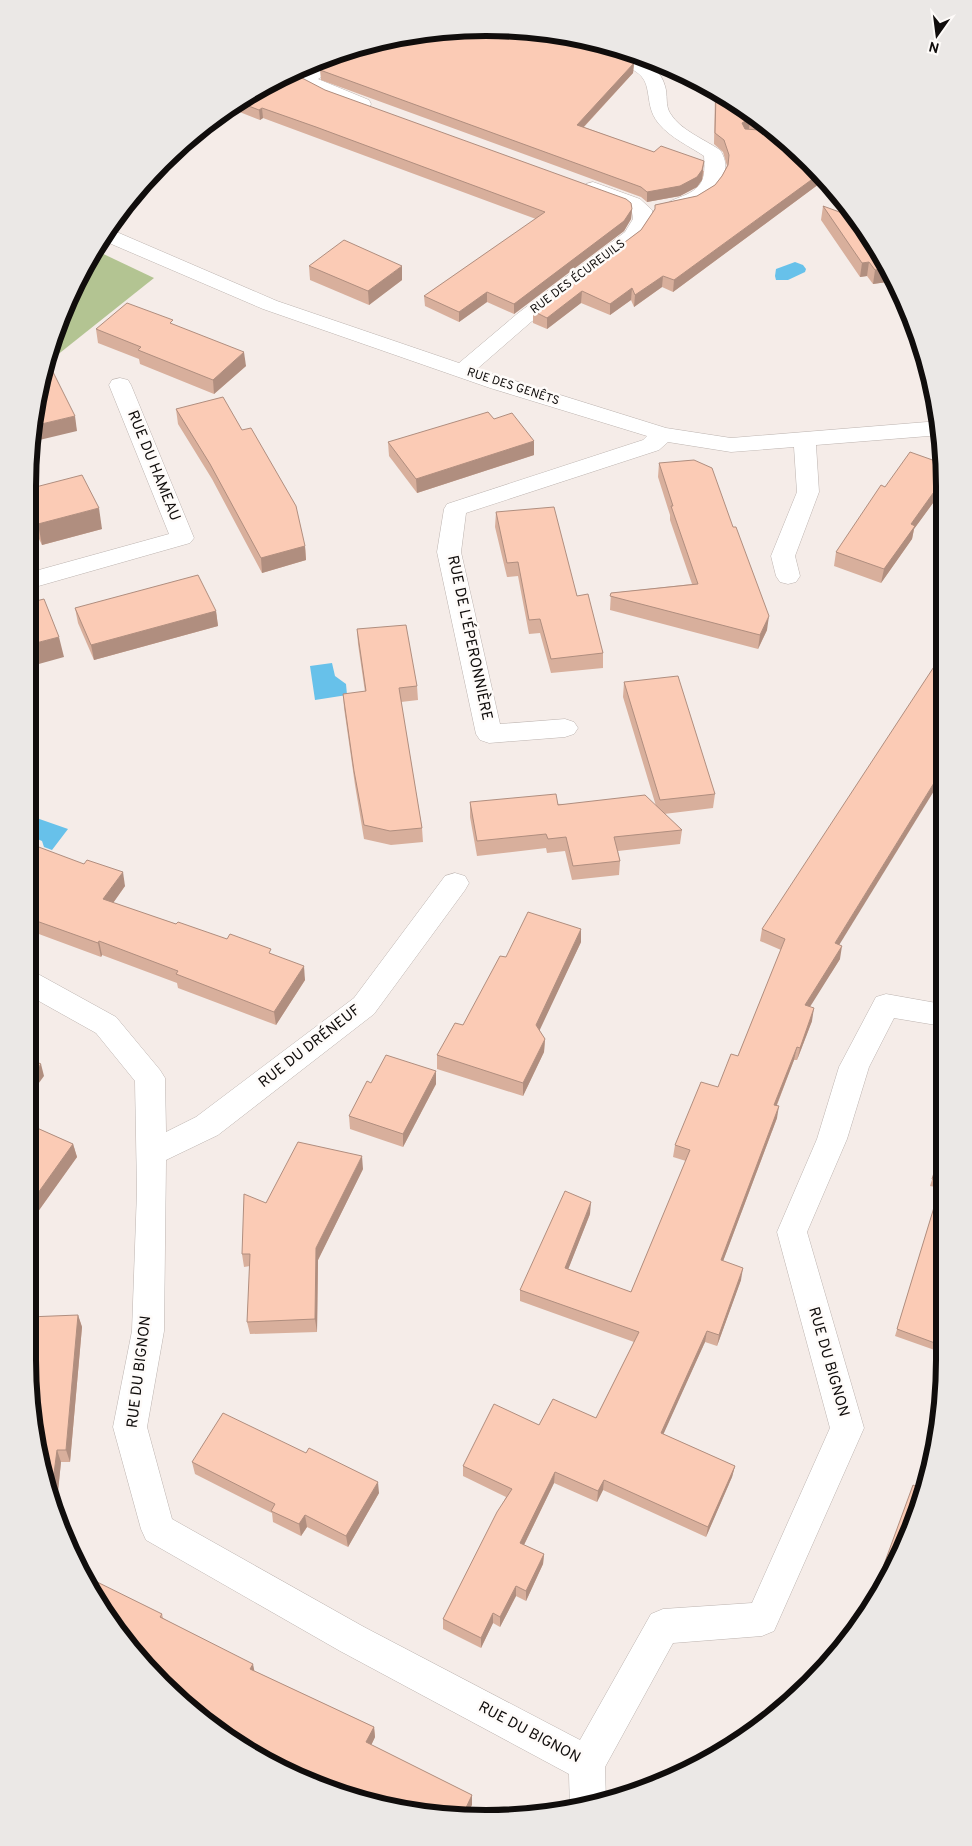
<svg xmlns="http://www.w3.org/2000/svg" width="972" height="1846" viewBox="0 0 972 1846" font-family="Overpass,sans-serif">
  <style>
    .green { fill: #b3c492 }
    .water { fill: #67c1ea }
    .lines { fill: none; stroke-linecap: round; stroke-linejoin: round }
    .minor-casing { stroke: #bdb4b0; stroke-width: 1 }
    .minor { fill: #fff; fill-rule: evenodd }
    .wall { fill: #d8af9c }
    .shaded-wall { fill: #b08e7f }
    .building { fill: #fbcbb5; stroke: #b08e7f }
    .labels { text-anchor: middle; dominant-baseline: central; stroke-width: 5; stroke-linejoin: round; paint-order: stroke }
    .far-street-label { font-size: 12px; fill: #100d0c; stroke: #fefbf9 }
    .street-label { font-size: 15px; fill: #100d0c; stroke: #fefbf9 }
    .rim { fill: none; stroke: #100d0c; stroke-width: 6 }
  </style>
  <rect width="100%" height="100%" fill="#f5ece8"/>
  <path class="green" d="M95,250l59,28 -98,78 -9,2 28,-75z"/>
  <g class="water">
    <path d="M795,262l8,3 3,4 -1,3 -17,8h-12l-1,-4 1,-7z"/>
    <path d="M332,663l3,13 11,8 1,11 -32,5 -5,-34z"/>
    <path d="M28,815l40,14 -16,21 -8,-3 -2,-6 -14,-6z"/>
  </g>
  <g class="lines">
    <g class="minor-casing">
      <g id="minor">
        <path d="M364,46l2,2 -3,4 -45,27 51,21 2,4 -2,4 -7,2 -7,-2 -52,-22 -25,-7 15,-6 7,1 39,-22z"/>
        <path d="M598,49c24,6 60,9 67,37 3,9 0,19 5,27 10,17 34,26 50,37 21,30 -23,67 -52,60l-3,-4c4,-5 8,-6 13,-8 24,-9 28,-17 26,-42 -15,-10 -33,-18 -45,-32 -10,-12 -9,-22 -12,-36 -4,-23 -37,-26 -55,-30l-3,-4 3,-4z"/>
        <path d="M593,182l47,17 12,11 1,9 -14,21 -108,82 -54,47 189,59 65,10 208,-17 2,14 -125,10 3,47 -24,64 5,20 -4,6 -8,2 -8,-2 -4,-6 -5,-20 26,-64 -3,-45 -63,5 -63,-10 -9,8 -193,63 -5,39 39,172 65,-5 9,3 4,6 -4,6 -9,3 -76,6 -9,-3 -4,-6 -39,-182 7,-43 3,-5 196,-64 4,-4 -157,-48 -227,-79 -161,-69 7,-11 3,1 165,71 182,62 58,-49 108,-82 8,-13 -1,-7 -6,-5 -40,-15 -3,-4 3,-4z"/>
        <path d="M120,378l8,2 3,5 63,153 -4,5 -162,46v-16l141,-39 -60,-149 3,-5z"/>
        <path d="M455,873l10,3 4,7 -4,7 -91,124 -156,121 -52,25 -2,171 -17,96 25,92 192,108 216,113 71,-126 12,-5 89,-6 78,-175 -53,-196 40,-93 22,-72 37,-70 10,-3 56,10v22l-48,-8 -25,49 -22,72 -40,93 57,196 -90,203 -12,5 -89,7 -68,124 1,35 -36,7 -1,-35 -229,-123 -194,-111 -5,-11 -28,-102 19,-96 5,-140 -2,-110 -39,-48 -68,-38v-24l10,3 78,43 44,53 5,8 1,54 30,-15 158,-119 91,-122z"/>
      </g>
    </g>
    <use href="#minor" class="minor"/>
  </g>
  <g class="wall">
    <path d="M532,31l73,12 41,16 -1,2 -9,-5z"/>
    <path d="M634,63l-1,10 -49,54 120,44 -2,9 -5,7 -17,9 -33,6 -6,-5 -320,-117 -1,-10z"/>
    <path d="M257,89l68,1 307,119 -1,10 -7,12 -110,83 -27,-12 -28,20 -34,-16 -1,-10 112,-77 -273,-101 -3,2 -23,-9 -3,-6z"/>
    <path d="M715,92l73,49 35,40 -150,111 -11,-5 -28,20 -3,-7 -21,15 -29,-12 -34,26 -14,-6v-12l108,-81 14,-21v-4l42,-9 18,-11 7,-9 5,-10 -4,-14 -9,-8z"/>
    <path d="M823,206l71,75 -21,3 -6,-8 -7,1 -39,-57z"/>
    <path d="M309,266l93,14 -33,25 -59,-25z"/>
    <path d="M174,325l72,41 -32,28 -74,-30 -1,-5 -41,-16 -2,-14z"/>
    <path d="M176,409l129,137 1,14 -44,13 -50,-94 -34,-55z"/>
    <path d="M494,419l40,36 -117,38 -28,-37 -1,-14z"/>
    <path d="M659,463l108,167 -9,19 -148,-39 1,-17 81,-9 -22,-64v-5l-12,-38z"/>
    <path d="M941,463v29l-27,37 -2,10 -31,44 -47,-17 2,-14z"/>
    <path d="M28,489l74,40 -60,16 -3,-6z"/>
    <path d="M496,512l81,84 26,57v15l-52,5 -11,-40 -11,1 -11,-58 -11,1 -12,-50z"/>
    <path d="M75,608l141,3 2,15 -124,34 -16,-37z"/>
    <path d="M357,629l60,57 1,14 -17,2 21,126 1,14 -32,3 -27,-6 -9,-54 -11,-77 -1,-14 22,-2 -7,-48z"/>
    <path d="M624,682l91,112 -2,14 -49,6 18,16 -2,14 -62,7 2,10 -1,14 -47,5 -7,-29 -18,2 -1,-5 -69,8 -7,-39v-15l186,4 -33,-109z"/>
    <path d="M28,843l97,43 -12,17 63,21 96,30 33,26 -29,45 -98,-37 -1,-5 -75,-28 -1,2 -73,-27z"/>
    <path d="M762,929l77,16 1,14 -31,48 3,14 -15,39h-3l-17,45v13l-54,143 18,19 -24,66 -12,-4 -42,92 72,32 -3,11 -26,60 -103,-47 -6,12 -43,-19 -30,62 20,9 -1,10 -17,37 -10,-5 -16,31 -7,-4 -12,25 -38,-19v-10l63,-122 -43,-21v-10l76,-41 57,-7 38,-76 -114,-41v-11l70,-76 -22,55 63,23 55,-131 -13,-4 2,-12 43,-58 20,-31 43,-106 -21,-9z"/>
    <path d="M581,942l-42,88 6,9 -1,13 -21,44 -86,-27v-14l26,-30 43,-68z"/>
    <path d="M371,1083l65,1 -33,63 -53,-18 -1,-13z"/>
    <path d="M943,1118v235l-48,-17 45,-148 -10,-2 13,-41 -8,-2z"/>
    <path d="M28,1124l45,20 4,13 -45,63 -4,-2z"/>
    <path d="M363,1169l-45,91 -1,72 -67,2 -3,-12 3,-56 -6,1 -2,-13 24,-51z"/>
    <path d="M78,1315l4,12 -12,135h-9l-4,39h-6l-23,-141z"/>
    <path d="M192,1462l187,31 -31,54 -41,-20 -6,9 -28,-14 -1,-9 -77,-39z"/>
    <path d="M162,1614l1,4 91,53 120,56 1,10 -4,8 101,50v10l-104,-2 -136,-62 -110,-102z"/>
  </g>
  <g class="shaded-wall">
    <path d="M323,59l-23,13 -1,-2z"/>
    <path d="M634,63l-1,10 -56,61v-9z"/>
    <path d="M262,108l1,10 -3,2 -1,-10z"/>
    <path d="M750,118l-1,11 -8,5 1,-11z"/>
    <path d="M704,161l-2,19 -5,7 -17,9 -33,6v-10z"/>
    <path d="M818,175l5,6 -150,111 1,-12z"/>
    <path d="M632,209l-1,10 -7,12 -110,83v-10z"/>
    <path d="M869,262l-2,14 -7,1 2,-14z"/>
    <path d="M402,266v14l-33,25 -1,-14z"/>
    <path d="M887,268l7,13 -21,3 2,-14z"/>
    <path d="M663,276l-1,11 -28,20 1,-12z"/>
    <path d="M632,288l-1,12 -21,15v-11z"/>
    <path d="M582,291l-1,12 -34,26v-11z"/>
    <path d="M487,292v10l-28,20v-10z"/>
    <path d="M244,352l2,14 -32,28 -1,-14z"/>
    <path d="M75,416l2,15 -46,11 2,-16z"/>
    <path d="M534,441v14l-117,38 -1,-14z"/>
    <path d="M941,482v10l-27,37 -2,10 -31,44 3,-14 27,-45z"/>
    <path d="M99,508l3,21 -60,16 -4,-21z"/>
    <path d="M35,518l4,21 -11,2v-21z"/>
    <path d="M305,546l1,14 -44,13 -1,-15z"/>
    <path d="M216,611l2,15 -124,34 -3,-15z"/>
    <path d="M769,616l-2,14 -9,19 2,-14z"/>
    <path d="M59,637l5,20 -36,10v-22z"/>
    <path d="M942,770v8l-109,177 2,-12z"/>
    <path d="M123,872l2,14 -19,27 -3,-14z"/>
    <path d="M581,929v13l-45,96v-13z"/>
    <path d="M99,941l3,14 -1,2 -3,-14z"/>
    <path d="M842,946l-2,13 -37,59 2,-13z"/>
    <path d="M304,966l1,14 -29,45 -2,-13z"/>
    <path d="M814,1008l-2,13 -15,39 3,-12z"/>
    <path d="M36,1015l3,12 -11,16v-17z"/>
    <path d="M545,1039l-1,13 -21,44v-13z"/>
    <path d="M797,1047l-3,13 -22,57 2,-12z"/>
    <path d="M41,1064l3,12 -16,22v-17z"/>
    <path d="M436,1071v13l-33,63v-13z"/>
    <path d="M779,1106l-2,12 -58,154 2,-12z"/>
    <path d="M73,1144l4,13 -45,63 -4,-13z"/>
    <path d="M362,1156l1,13 -45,91 -1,72 -2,-13 1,-71z"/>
    <path d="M591,1202l-1,12 -26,66 1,-12z"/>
    <path d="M743,1268l-2,12 -24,66 2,-11z"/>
    <path d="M78,1315l4,12 -12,135 -4,-12z"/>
    <path d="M707,1331l-2,11 -46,102 2,-11z"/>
    <path d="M57,1450l4,12 -4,39 -5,-12z"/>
    <path d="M735,1466l-3,11 -26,60 2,-10z"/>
    <path d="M555,1472l-1,11 -34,70v-10z"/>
    <path d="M604,1480l-1,10 -6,12 1,-11z"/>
    <path d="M378,1482l1,11 -31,54 -2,-11z"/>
    <path d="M305,1515l2,12 -6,9 -2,-12z"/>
    <path d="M544,1554l-1,10 -17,37v-10z"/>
    <path d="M516,1586v10l-16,31v-10z"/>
    <path d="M493,1613v10l-12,25v-10z"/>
    <path d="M253,1664l2,10 -5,-5z"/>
    <path d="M374,1727l1,10 -7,15 -2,-10z"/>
    <path d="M472,1795v10l-4,8 -4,-1z"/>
  </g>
  <g class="building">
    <path d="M504,29l120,29 10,5 -57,62 77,27 7,-6 43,15 -2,9 -5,7 -17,9 -33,6 -6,-5 -321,-117 38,-23 68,-16z"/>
    <path d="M289,74l13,4 23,12 301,109 5,4 1,6 -8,12 -110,83 -27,-12 -28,20 -35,-16 121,-84 -229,-85 -54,-19 -3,2 -21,-8 19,-13z"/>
    <path d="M716,93l38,25h-4l-8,5 3,6 28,2 15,10 30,34 -144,105 -11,-4 -28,19 -3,-7 -22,16 -28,-13 -35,27 -14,-7 108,-81 14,-21v-4l42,-9 18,-11 7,-9 6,-11 1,-10 -5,-15 -9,-7z"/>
    <path d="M823,206l33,12 11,13 20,37 -12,2 -6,-8 -7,1z"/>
    <path d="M344,240l58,26 -34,25 -59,-25z"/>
    <path d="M127,303l46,17 -3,3 74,29 -31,28 -75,-30 3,-3 -45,-18z"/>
    <path d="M50,366l25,50 -42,10 10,-59 2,3z"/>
    <path d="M223,397l19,33 9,-2 45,78 9,40 -44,12 -51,-94 -34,-55z"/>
    <path d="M488,412l6,7 18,-6 22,28 -118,38 -28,-37z"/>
    <path d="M910,452l31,11v19l-30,42 4,2 -31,43 -48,-17 45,-67 4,2z"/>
    <path d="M694,460l18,8 21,59h3l33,89 -9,19 -150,-39 1,-3 87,-9 -27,-78h2l-14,-43z"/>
    <path d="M82,475l17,33 -61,16 -3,-6 -7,2v-31z"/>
    <path d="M554,507l23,89 11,-2 15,59 -52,6 -11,-40 -11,1 -11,-58 -11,1 -11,-51z"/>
    <path d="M198,575l18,36 -125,34 -16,-37z"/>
    <path d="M44,599l15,38 -31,8v-42z"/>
    <path d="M406,625l11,61 -18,2 23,140 -32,3 -26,-6 -10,-54 -11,-77 23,-3 -9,-62z"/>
    <path d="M941,656l1,114 -107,173 7,3 -37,59 9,3 -14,40 -3,-1 -23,58 5,1 -58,154 22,8 -24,67 -12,-4 -46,102 74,33 -27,61 -104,-47 -6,11 -43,-19 -35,71 24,11 -18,37 -10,-5 -16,31 -7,-4 -12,25 -38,-19 54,-107 15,-23 -49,-23 31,-62 45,21 14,-26 43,19 43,-86 -119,-42 45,-99 26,11 -26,66 66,24 59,-142 -15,-5 26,-63 17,5 13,-33 7,2 47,-117 -23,-10z"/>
    <path d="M678,676l37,118 -55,6 -36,-118z"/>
    <path d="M556,794l2,11 87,-10 37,35 -68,7 6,24 -47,5 -7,-29 -18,2 -2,-5 -69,7 -7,-39z"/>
    <path d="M28,843l56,21 3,-4 36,12 -20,27 73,25 2,-2 49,17 3,-5 41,15 -2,4 35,13 -30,46 -98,-38 2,-3 -79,-30 -1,2 -70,-25z"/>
    <path d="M528,912l53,17 -45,96 9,14 -22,44 -86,-28 18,-32 8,2 37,-69 6,1z"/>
    <path d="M28,1011l8,4 -8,11z"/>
    <path d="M386,1055l50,16 -33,63 -54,-18 18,-35 4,2z"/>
    <path d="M28,1058l13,6 -13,17z"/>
    <path d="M943,1118v20l-6,-2z"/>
    <path d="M28,1124l45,20 -45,63z"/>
    <path d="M298,1142l64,14 -46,92 -1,71 -68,3 3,-68h-8l2,-60 22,9z"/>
    <path d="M943,1145v201l-46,-17 45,-148 -10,-2z"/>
    <path d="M78,1315l-12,135h-9l-5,39 -3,1 -21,-130v-43z"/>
    <path d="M223,1413l83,40 3,-5 69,34 -32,54 -41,-21 -6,9 -28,-13 4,-7 -83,-42z"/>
    <path d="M933,1455l-4,23 -32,85 -26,37 42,-115 8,4z"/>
    <path d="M89,1578l73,36 -2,3 93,47 -3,5 124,58 -8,15 106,53 -8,17 -96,-9 -51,-23 -97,-50 -98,-91z"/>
  </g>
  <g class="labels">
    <g class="far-street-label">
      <text transform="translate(578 277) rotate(-37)">RUE DES ÉCUREUILS</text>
      <text transform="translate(513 387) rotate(18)">RUE DES GENÊTS</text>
    </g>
    <g class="street-label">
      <text transform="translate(153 466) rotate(68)">RUE DU HAMEAU</text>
      <text transform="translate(469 638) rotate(78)">RUE DE L'ÉPERONNIÈRE</text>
      <text transform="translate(310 1047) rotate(-38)">RUE DU DRÉNEUF</text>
      <text transform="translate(828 1362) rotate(74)">RUE DU BIGNON</text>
      <text transform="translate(140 1372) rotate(-83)">RUE DU BIGNON</text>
      <text transform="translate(529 1733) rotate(28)">RUE DU BIGNON</text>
    </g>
  </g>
  <path d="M0 0H972V1846H0ZM486 36H486A450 450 0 0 1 936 486V1360A450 450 0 0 1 486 1810H486A450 450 0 0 1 36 1360V486A450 450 0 0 1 486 36Z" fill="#ebe8e6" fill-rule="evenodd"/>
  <path class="rim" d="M486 36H486A450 450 0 0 1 936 486V1360A450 450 0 0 1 486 1810H486A450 450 0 0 1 36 1360V486A450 450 0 0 1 486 36Z"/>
  <g transform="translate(937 35) rotate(194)" stroke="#fefbf9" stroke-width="4" paint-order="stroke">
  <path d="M0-4L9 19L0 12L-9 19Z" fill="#100d0c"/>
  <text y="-8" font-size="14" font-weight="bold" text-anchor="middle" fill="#100d0c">N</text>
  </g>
</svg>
